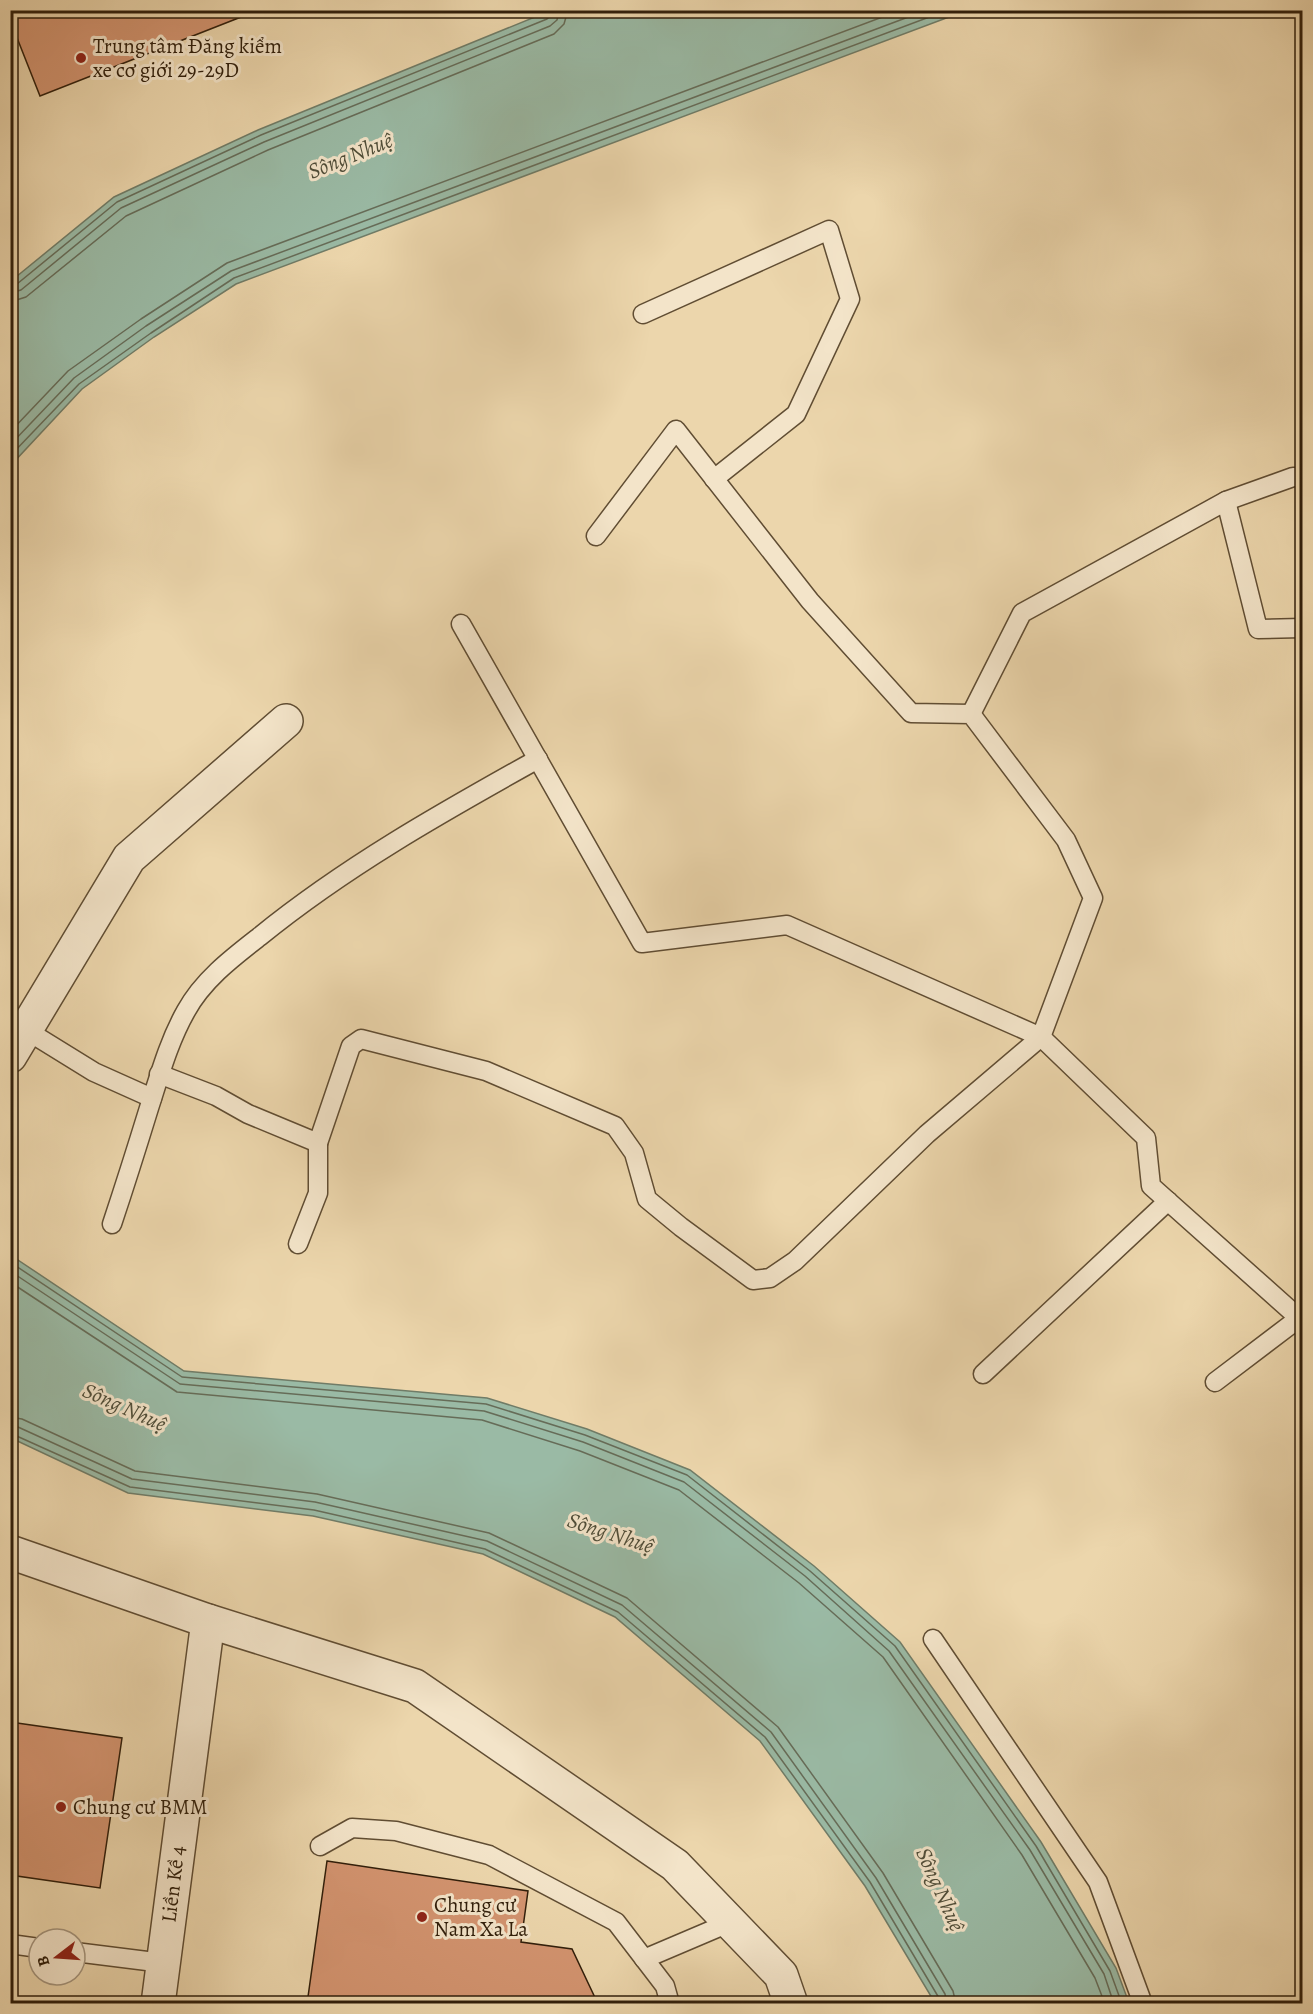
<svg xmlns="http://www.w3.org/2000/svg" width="1313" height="2014" viewBox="0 0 1313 2014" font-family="Alegreya,serif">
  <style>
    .water { fill: #9abaa5; stroke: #707c67; stroke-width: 1.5 }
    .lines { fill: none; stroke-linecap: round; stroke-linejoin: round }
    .shore { stroke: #666c58; stroke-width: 1.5 }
    .building { fill: #d39470; stroke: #311f0b; stroke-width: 1.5 }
    .service-casing { stroke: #604d33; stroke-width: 21 }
    .minor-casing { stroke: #604d33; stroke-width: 36 }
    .service { stroke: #f3e4c9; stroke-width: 18 }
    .minor { stroke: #f3e4c9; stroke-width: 33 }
    .poi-dot { fill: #8f2418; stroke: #f3e4c9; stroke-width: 2 }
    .labels { text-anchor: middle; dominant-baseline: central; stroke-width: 6; stroke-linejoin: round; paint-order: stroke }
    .poi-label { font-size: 21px; fill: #311f0b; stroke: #f3e4c9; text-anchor: start }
    .street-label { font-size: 21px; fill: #311f0b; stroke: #f3e4c9 }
    .water-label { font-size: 22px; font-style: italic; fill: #504e39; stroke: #f3e4c9 }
  </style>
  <rect width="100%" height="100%" fill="#ecd6ac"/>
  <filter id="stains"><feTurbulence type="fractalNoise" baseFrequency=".00333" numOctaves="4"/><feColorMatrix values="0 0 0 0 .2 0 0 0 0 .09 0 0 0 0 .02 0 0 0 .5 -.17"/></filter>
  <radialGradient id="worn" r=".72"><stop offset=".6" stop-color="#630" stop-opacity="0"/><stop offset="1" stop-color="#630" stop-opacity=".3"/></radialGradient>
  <g class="water">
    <path d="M552,10l413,1 -729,273 -82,53 -72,52 -71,76v-184l103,-84 144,-67z"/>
    <path d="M11,1251l4,7 169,113 303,27 100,31 103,41 124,96 86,76 141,200 75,126 13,35h-194l-70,-117 -105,-145 -145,-124 -132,-63 -170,-38 -185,-23 -117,-55z"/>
  </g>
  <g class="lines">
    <g class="shore">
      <path d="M10,285l7,-1 100,-82 144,-67 286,-116 4,-4v-5"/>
      <path d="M10,293l11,-3 100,-82 143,-66 286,-116 7,-6 2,-10"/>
      <path d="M10,302l16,-5 100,-81 142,-66 286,-116 10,-10 4,-14"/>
      <path d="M10,432l58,-61 73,-52 86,-56 674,-253"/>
      <path d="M10,445l64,-67 72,-52 85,-55 696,-261"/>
      <path d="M10,456l69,-72 72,-51 83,-55 714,-268"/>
      <path d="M10,1262l172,115 304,27 99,31 102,40 123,96 85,75 141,200 74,125 12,33"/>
      <path d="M10,1271l170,113 304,27 99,31 101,40 121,94 84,75 141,199 74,124 10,30"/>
      <path d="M10,1282l167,110 305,28 98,31 99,39 120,93 84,74 139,198 73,123 10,26"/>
      <path d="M10,1417l12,2 113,52 182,23 172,39 138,65 151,129 105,146 70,118 3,13"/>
      <path d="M10,1426l8,1 114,52 183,23 172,39 135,64 149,127 105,146 69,116 2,10"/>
      <path d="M10,1433l120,54 184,23 171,39 133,63 147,125 105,145 69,116 1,6"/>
    </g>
  </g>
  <g class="building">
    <path d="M10,10h249l-219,86 -30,-76z"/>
    <path d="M10,1722l112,16 -22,150 -90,-13z"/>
    <path d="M327,1861l201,30 -7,51 51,7 26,55h-291z"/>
  </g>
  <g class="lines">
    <g class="service-casing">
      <g id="service">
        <path d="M643,314l186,-84 21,69 -54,115 -82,65"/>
        <path d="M1226,501l67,-24h9"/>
        <path d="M461,624l181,319 145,-18 254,112 105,101 5,48 148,132"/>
        <path d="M971,714l51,-101 204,-112 32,128 44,-1"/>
        <path d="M26,1030l68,42 58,26"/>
        <path d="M159,1074l57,22 32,18 70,29 33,-97 10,-7 125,32 129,55 19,27 13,46 34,28 72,53 17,-2 25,-17 132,-127 114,-97 52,-139 -27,-58 -95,-126 -60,-1 -101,-112 -134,-171 -80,106"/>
        <path d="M112,1224c13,-39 25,-77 37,-116 11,-34 20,-67 37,-97 17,-31 46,-53 73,-74 86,-70 182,-124 279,-178"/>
        <path d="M298,1244l20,-51v-50"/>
        <path d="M983,1374l185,-173"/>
        <path d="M1215,1382l87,-66"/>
        <path d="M933,1639l165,243 45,122"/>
        <path d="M320,1846l32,-18 44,3 93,24 127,67 49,64 5,18"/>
        <path d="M10,1944l29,4"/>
        <path d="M75,1952l88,11"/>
        <path d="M644,1959l87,-37"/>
      </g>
    </g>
    <g class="minor-casing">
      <g id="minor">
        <path d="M10,1056l119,-198 157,-137"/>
        <path d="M10,1552l198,69 207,65 260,179 106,110 10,29"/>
        <path d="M158,2004l50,-383"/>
      </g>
    </g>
    <use href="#service" class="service"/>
    <use href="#minor" class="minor"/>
  </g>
  <g class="poi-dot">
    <circle cx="81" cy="58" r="6"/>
    <circle cx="61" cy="1807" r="6"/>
    <circle cx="422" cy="1917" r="6"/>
  </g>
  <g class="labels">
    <g class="poi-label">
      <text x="93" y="46">Trung tâm Đăng kiểm<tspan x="93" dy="24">xe cơ giới 29-29D</tspan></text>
      <text x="73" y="1807">Chung cư BMM</text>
      <text x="434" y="1905">Chung cư<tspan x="434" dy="24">Nam Xa La</tspan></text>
    </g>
    <g class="street-label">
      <text transform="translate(173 1884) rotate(-83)">Liền Kề 4</text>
    </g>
    <g class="water-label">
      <text transform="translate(350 156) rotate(-22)">Sông Nhuệ</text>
      <text transform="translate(124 1407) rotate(24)">Sông Nhuệ</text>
      <text transform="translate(610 1533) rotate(18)">Sông Nhuệ</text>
      <text transform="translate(940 1889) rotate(66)">Sông Nhuệ</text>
    </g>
  </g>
  <rect width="1313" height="2014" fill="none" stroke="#ecd6ac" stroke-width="36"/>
  <rect x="12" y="12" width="1289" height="1990" fill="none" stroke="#311f0b" stroke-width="3"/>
  <rect x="18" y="18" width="1277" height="1978" fill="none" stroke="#311f0b" stroke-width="1.5"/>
  <g transform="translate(57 1957) rotate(253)"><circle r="28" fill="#f3e4c9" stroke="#a5957d" stroke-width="1.5"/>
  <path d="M0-4.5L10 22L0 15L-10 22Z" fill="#8f2418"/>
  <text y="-9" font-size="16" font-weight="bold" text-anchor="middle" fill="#311f0b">B</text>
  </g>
  <rect width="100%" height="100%" filter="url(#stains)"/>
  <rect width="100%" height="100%" fill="url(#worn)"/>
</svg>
